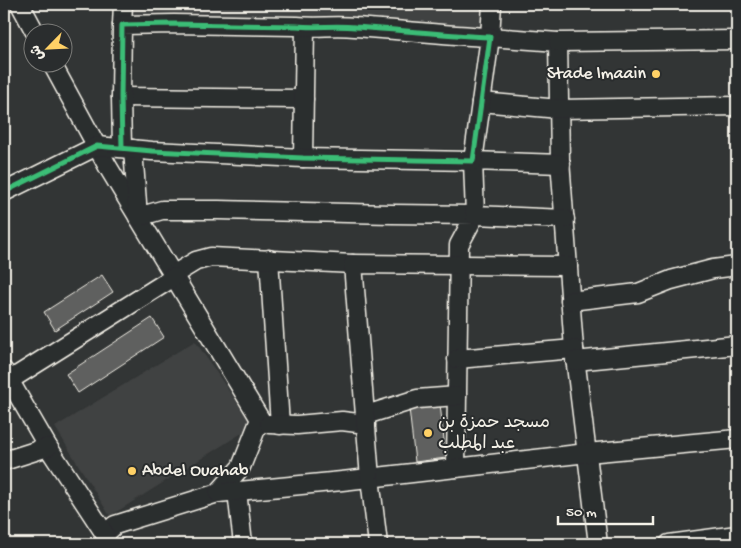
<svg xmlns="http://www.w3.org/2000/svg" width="741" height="548" viewBox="0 0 741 548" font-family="'Gochi Hand','Playpen Sans Arabic',sans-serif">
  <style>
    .built { fill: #404242 }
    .building { fill: #5f605f; stroke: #f4f1e8 }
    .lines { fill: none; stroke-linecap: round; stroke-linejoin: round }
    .minor-casing { stroke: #f4f1e8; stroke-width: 21 }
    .minor { stroke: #2a2d2e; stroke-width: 18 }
    .cycleway-casing { stroke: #2a2d2e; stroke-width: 8 }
    .cycleway { stroke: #3abd76; stroke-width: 5 }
    .poi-dot { fill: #ffd166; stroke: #2a2d2e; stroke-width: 2 }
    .labels { text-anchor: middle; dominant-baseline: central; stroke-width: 4; stroke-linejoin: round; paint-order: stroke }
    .poi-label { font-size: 18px; fill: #f4f1e8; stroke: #2a2d2e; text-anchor: start }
  </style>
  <rect width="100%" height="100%" fill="#323535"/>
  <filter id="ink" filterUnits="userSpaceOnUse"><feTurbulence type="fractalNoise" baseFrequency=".02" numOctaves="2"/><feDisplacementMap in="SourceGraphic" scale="10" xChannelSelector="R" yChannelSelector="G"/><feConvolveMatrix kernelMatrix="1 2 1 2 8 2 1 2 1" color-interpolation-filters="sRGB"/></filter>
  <g filter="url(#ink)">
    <g class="built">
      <path d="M132,4h353l-2,29 -352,-18z"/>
      <path d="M195,341l58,85 -143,90 -55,-89z"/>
    </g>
    <g class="building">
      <path d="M102,275l11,17 -58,38 -11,-18z"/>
      <path d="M152,318l12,19 -86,56 -12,-19z"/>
      <path d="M440,404l6,54 -31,4 -6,-54z"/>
    </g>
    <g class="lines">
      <g class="minor-casing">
        <g id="minor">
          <path d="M20,4l15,28"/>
          <path d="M492,4l-2,33 68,5 2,118 14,189 24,195"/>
          <path d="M122,25l1,-21"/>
          <path d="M558,42l179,-2"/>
          <path d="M51,62l57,105 152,252 -19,48 -23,26 -103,32 -10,9 2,10"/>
          <path d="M121,97l183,2"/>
          <path d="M481,102l78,7 178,-3"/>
          <path d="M133,149l5,68 24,-7h56l174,4 83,1 -16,30 -3,223"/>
          <path d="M303,158l2,-131"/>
          <path d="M561,164l-88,-3 2,54 90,4"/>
          <path d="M4,192l93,-46 55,5 151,7 170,3 17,-124c-45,-2 -90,-7 -135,-10 -20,-2 -39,1 -58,-1l-123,-2 -52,1 -1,72 1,51"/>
          <path d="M269,259l11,166"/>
          <path d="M173,275l23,-14 15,-4 142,7"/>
          <path d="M570,301l68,-8 33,-13 42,-11 24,-3"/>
          <path d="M457,359l117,-10"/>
          <path d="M575,361l162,-16"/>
          <path d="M4,371l44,76 57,87"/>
          <path d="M10,380l164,-103"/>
          <path d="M366,415l51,-16 40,-3"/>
          <path d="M269,424l28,1 45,-4 24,3"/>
          <path d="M4,461l44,-14"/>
          <path d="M237,491l6,53"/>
          <path d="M218,493l124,-12 245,-28 150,-14"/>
          <path d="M378,544l-8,-66 -17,-214 215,2"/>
          <path d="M669,544l68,-9"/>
        </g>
      </g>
      <use href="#minor" class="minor"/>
      <g class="cycleway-casing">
        <path id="cycleway" d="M4,192l93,-46 55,5 151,7 170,3 17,-124c-45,-2 -90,-7 -135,-10 -20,-2 -39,1 -58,-1l-123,-2 -52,1 -1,72 1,51"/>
      </g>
      <use href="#cycleway" class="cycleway"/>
    </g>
  </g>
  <g class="poi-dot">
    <circle cx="656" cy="74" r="5"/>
    <circle cx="428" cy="433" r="5"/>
    <circle cx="132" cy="471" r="5"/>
  </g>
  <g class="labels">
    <g class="poi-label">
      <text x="646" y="74" text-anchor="end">Stade lmaain</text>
      <text x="438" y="423">مسجد حمزة بن<tspan x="438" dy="21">عبد المطلب</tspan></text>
      <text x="142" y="471">Abdel Ouahab</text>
    </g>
  </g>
  <rect width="741" height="548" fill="none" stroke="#2a2d2e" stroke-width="20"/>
  <rect x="10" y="10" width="721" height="528" fill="none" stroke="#f4f1e8" stroke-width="2" filter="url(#ink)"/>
  <g transform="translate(48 48) rotate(246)"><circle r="24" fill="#2a2d2e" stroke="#7b7b78"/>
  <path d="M0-4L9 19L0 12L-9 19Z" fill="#ffd166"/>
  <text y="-8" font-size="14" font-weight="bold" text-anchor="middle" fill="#f4f1e8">ش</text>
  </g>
  <path d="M558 516v8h95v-8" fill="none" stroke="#f4f1e8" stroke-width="2.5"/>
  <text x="566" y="516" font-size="15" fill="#f4f1e8" stroke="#2a2d2e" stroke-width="4" paint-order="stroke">50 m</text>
</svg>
